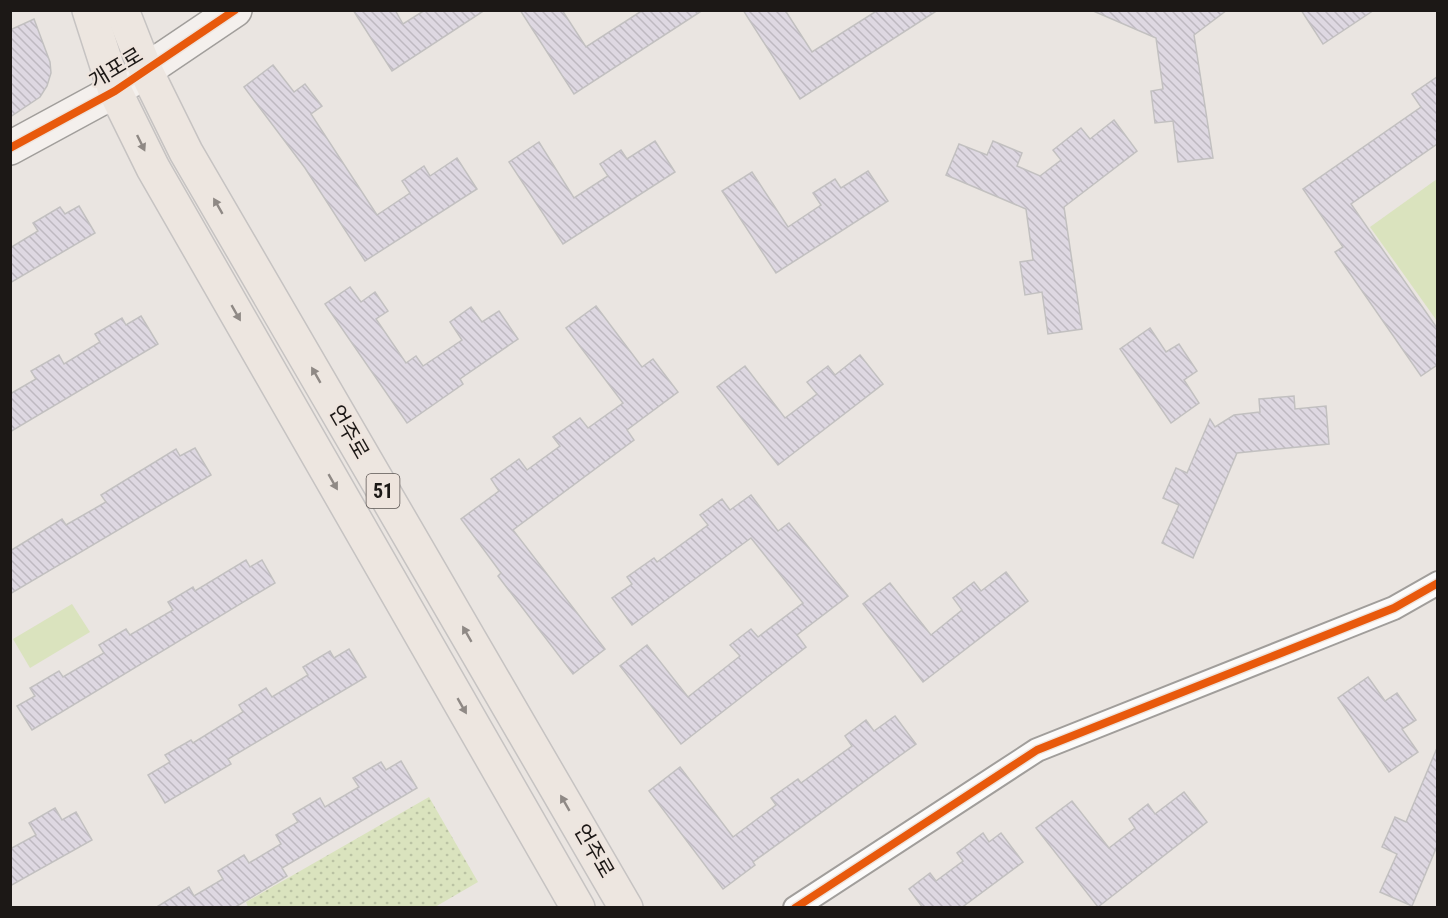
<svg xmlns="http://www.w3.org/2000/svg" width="1448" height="918" viewBox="0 0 1448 918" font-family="'Roboto Condensed','Noto Sans KR',sans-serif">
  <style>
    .grass { fill: url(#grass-dots) }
    .park { fill: #dae3be }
    .building { fill: url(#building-back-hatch); stroke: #c2c0c0; stroke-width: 1.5 }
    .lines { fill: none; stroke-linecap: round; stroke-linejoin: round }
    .street-casing { stroke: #a19e9b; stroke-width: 26 }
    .secondary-casing { stroke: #a19e9b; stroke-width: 36 }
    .primary-casing { stroke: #c6c3c2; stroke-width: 36 }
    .street { stroke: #fcfbfa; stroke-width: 22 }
    .secondary { stroke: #f4f0ed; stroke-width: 33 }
    .primary { stroke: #ede6e0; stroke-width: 33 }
    .cycleway-casing { stroke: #eee4dd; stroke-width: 11 }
    .cycleway { stroke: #e8590c; stroke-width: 8 }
    .oneway { fill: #8f8985 }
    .labels { text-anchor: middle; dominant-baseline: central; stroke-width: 4.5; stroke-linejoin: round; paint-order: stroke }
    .shield { fill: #eee4dd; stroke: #5b5552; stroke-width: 1.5 }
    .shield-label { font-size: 20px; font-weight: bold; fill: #1c1816 }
    .street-label { font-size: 21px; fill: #1c1816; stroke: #eee4dd }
  </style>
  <defs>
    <pattern id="grass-dots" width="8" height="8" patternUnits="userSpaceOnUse" patternTransform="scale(1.5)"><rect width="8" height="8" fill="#dae3be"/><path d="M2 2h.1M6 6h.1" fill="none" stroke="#bac2a3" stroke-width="1.8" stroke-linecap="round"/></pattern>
    <pattern id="building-back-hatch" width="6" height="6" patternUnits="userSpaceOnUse" patternTransform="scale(1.5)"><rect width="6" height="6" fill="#ded8e2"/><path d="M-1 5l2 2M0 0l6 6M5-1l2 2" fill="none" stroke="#beb9c1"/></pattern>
  </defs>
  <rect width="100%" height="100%" fill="#eae5e1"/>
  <path class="grass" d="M429,797l49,85 -43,25h-187l-2,-5z"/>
  <g class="park">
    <path d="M1437,179v142l-67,-94z"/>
    <path d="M72,604l18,28 -60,36 -17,-29z"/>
  </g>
  <g class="building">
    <path d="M353,10h42l8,14 22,-14h60l-93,61z"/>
    <path d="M520,10h42l24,37 57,-37h60l-129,84z"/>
    <path d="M743,10h42l27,42 66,-42h60l-138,89z"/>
    <path d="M1091,10h136l-33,25 19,123 -35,4 -5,-41 -18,2 -4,-32 12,-2 -7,-51z"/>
    <path d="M1301,10h73l-51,34z"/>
    <path d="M34,19l16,43 1,11 -4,13 -7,11 -30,20v-87z"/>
    <path d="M273,65l21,27 11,-8 17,22 -11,8 66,101 33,-22 -8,-12 22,-15 6,10 27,-18 20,31 -112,72 -60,-93 -61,-81z"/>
    <path d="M1437,77v67l-86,60 86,124v37l-16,11 -86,-124 8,-5 -40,-58 118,-82 -9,-13z"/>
    <path d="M1114,120l23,31 -73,56 18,122 -34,5 -6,-42 -17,3 -5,-33 13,-2 -7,-51 -80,-34 13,-31 28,11 6,-14 29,12 -5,13 23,10 21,-16 -8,-10 28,-22 9,11z"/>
    <path d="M655,141l20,31 -112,72 -54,-82 30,-20 35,56 34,-22 -8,-12 21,-14 6,9z"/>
    <path d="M868,171l20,30 -112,72 -54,-82 30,-19 36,55 33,-22 -8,-12 22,-14 6,9z"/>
    <path d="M79,206l16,27 -85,50v-35l28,-17 -5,-8 27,-16 5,7z"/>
    <path d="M350,287l11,15 14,-10 13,19 -12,8 30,44 10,-7 7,10 39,-26 -12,-18 21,-15 11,15 17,-11 19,28 -58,40 3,5 -56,39 -82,-119z"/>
    <path d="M596,306l46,61 11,-8 25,33 -51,38 7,10 -121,90 92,119 -32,25 -75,-98 3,-3 -40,-54 38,-28 -8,-12 28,-20 8,11 33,-24 -7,-9 27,-19 8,10 35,-25 -57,-75z"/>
    <path d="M141,316l17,28 -148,88v-38l26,-15 -5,-8 28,-16 5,9 36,-22 -5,-8 27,-16 4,7z"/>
    <path d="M1150,328l16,24 13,-8 18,27 -13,9 15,23 -28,20 -51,-74z"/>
    <path d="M860,355l23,29 -105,81 -61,-78 28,-21 40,52 32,-24 -10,-12 21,-16 7,9z"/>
    <path d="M1294,396l1,13 31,-3 3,38 -92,9 -44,105 -31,-15 17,-38 -16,-7 13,-30 11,5 23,-54 5,8 19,-12 26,-3 -1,-13z"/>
    <path d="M195,448l16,27 -201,119v-43l52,-32 4,6 40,-23 -5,-7 75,-46 4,7z"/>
    <path d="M751,495l27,36 11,-8 59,73 -51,39 9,12 -125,97 -61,-78 27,-21 41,52 52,-41 -10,-11 21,-16 7,8 45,-34 -52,-65 -119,87 -20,-27 20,-14 -5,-7 27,-19 3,4 51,-37 -8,-10 22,-16 8,11z"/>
    <path d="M246,560l4,7 12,-7 13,23 -243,147 -15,-24 18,-10 -5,-8 29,-17 4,6 41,-24 -5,-8 27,-16 4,6 43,-25 -5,-8 25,-15 2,4z"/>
    <path d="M1006,572l22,29 -105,81 -60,-78 27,-21 41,52 31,-25 -9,-12 21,-16 7,9z"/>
    <path d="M349,649l17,28 -138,82 3,5 -66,39 -17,-28 22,-13 -5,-7 26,-15 2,3 50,-31 -4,-7 27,-17 6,9 36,-22 -5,-8 27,-16 4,7z"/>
    <path d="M1368,677l17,24 12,-8 19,27 -14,9 16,23 -29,20 -51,-74z"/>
    <path d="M895,716l21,28 -163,118 2,3 -32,24 -74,-98 31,-24 53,70 43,-32 -5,-7 27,-19 3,4 51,-37 -7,-10 21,-16 8,11z"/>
    <path d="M1437,748v98l-25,60 -32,-14 17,-38 -15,-7 13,-30 11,5z"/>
    <path d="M401,761l16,27 -135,80 5,8 -53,32h-79l34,-21 5,9 29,-17 -5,-8 26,-16 5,8 32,-19 -5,-9 22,-13 -5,-8 27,-16 5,9 34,-20 -6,-9 28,-16 5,8z"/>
    <path d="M1184,792l23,30 -109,85 -62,-79 36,-27 37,47 26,-20 -6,-9 19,-15 7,10z"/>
    <path d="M55,808l7,12 14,-8 16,28 -82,46v-37l26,-14 -7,-12z"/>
    <path d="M983,833l6,9 12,-9 22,29 -62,46h-38l-14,-19 21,-16 6,8 27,-20 -6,-8z"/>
  </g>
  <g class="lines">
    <g class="street-casing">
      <path id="street" d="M795,908l242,-158 357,-142 44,-25"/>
    </g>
    <g class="secondary-casing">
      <path id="secondary" d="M10,148l105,-57 120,-81"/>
    </g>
    <g class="primary-casing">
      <g id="primary">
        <path d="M89,10l26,81 38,77 425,740"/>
        <path d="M122,10l24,61 40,81 440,756"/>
      </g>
    </g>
    <use href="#street" class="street"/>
    <use href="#secondary" class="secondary"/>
    <use href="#primary" class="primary"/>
    <g class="cycleway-casing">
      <g id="cycleway">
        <path d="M10,148l105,-57 120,-81"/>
        <path d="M795,908l242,-158 357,-142 44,-25"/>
      </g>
    </g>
    <use href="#cycleway" class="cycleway"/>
  </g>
  <defs><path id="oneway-solid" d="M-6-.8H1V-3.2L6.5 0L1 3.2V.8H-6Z" transform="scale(1.5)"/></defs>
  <g class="oneway">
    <use href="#oneway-solid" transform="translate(141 143) rotate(64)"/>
    <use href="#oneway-solid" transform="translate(218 206) rotate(-120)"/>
    <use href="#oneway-solid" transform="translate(236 313) rotate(60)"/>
    <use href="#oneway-solid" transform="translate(316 375) rotate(-120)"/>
    <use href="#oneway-solid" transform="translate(333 482) rotate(60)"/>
    <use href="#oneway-solid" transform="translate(467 634) rotate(-120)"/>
    <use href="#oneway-solid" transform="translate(462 706) rotate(60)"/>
    <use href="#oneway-solid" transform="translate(565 803) rotate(-120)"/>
  </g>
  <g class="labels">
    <rect class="shield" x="366.5" y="474" width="33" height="34" rx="4.5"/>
    <g class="shield-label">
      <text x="383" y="491">51</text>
    </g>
    <g class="street-label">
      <text transform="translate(116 68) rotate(-31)">개포로</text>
      <text transform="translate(349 432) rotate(60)">언주로</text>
      <text transform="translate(594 851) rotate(60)">언주로</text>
    </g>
  </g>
  <rect width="1448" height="918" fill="none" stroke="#1c1816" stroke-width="24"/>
</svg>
